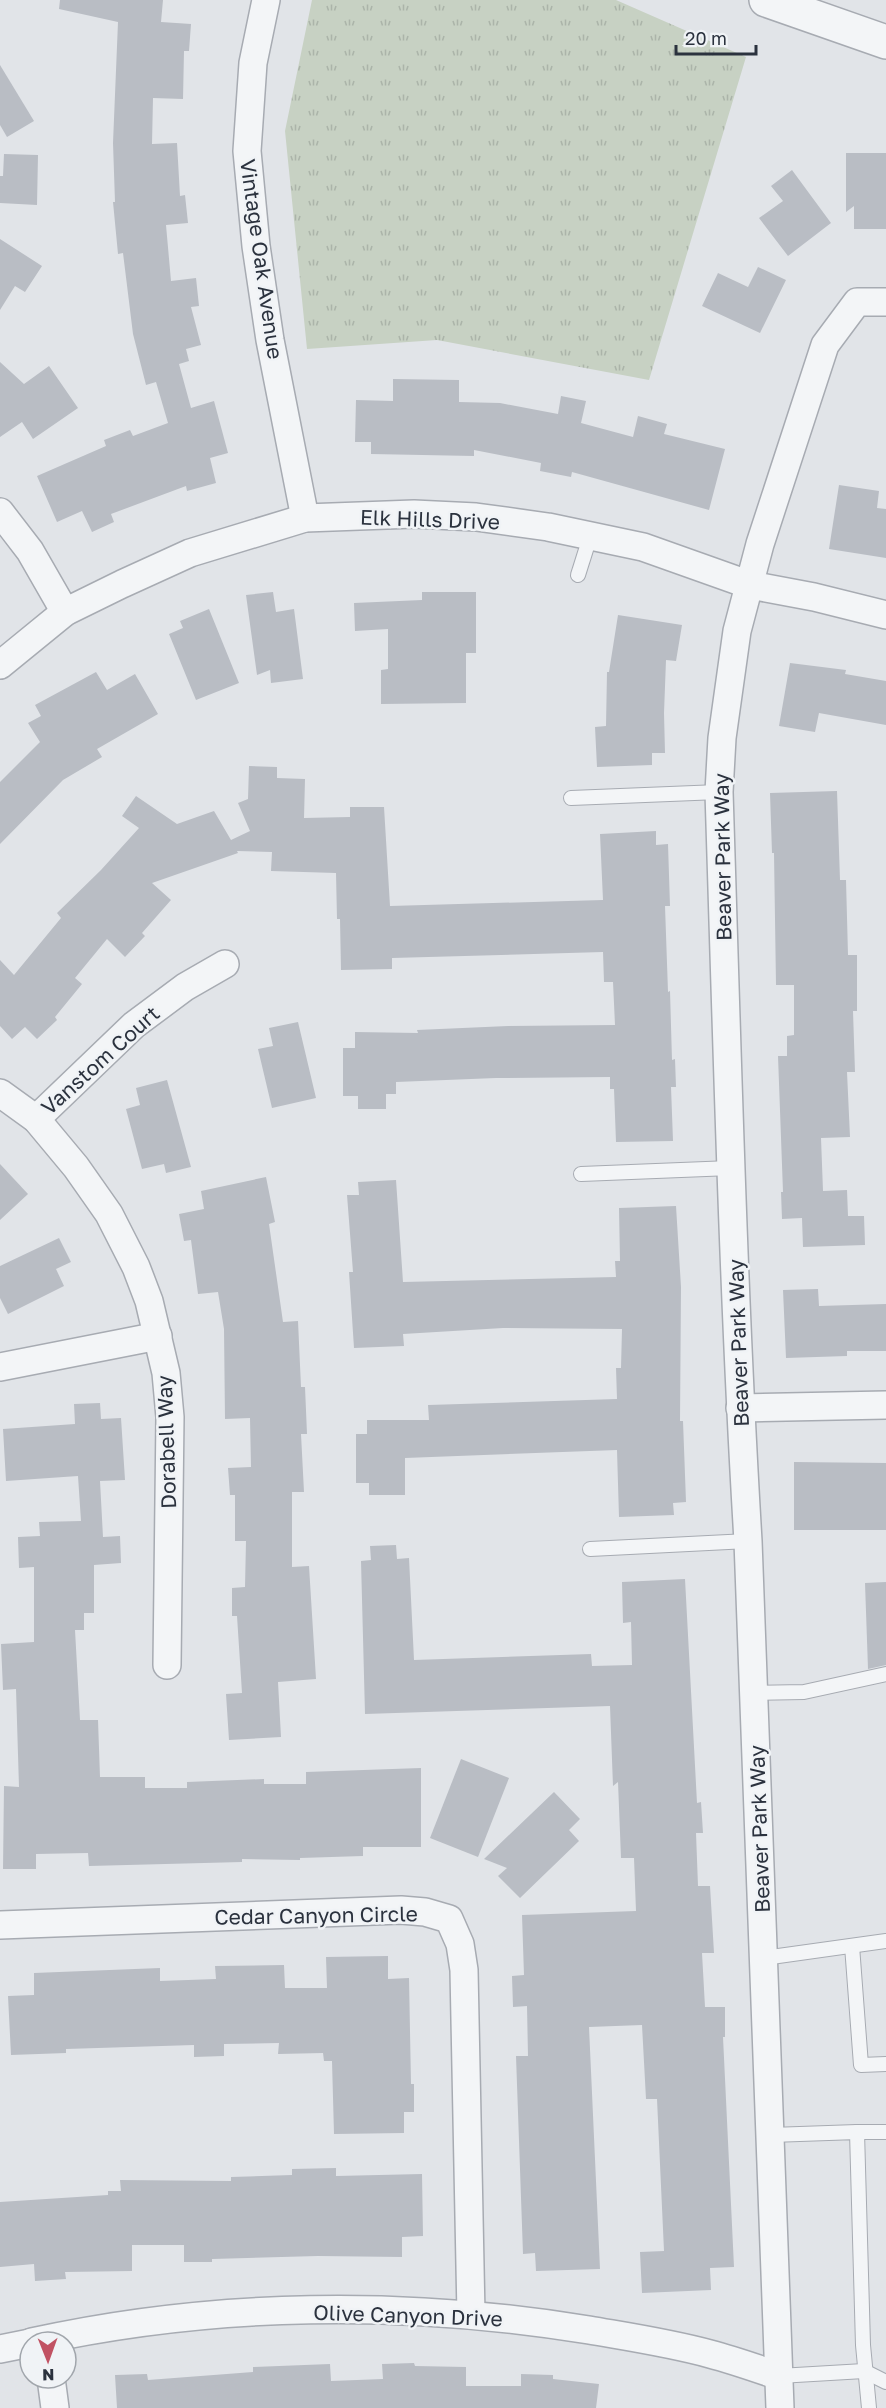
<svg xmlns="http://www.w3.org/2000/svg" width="886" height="2408" viewBox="0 0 886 2408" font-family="'Golos Text',sans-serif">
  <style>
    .grass { fill: url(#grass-tufts) }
    .building { fill: #b9bdc4 }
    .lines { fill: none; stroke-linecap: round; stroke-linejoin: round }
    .service-casing { stroke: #a7abb2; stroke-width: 16 }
    .minor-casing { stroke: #a7abb2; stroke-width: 30 }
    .tertiary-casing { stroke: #a7abb2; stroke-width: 36 }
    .service { stroke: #f3f5f7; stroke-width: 14 }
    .minor { stroke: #f3f5f7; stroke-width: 27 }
    .tertiary { stroke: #f3f5f7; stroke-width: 33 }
    .labels { text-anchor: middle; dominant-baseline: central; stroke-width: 5; stroke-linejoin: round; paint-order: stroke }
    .street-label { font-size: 21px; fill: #2b323e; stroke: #f0f3f6 }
  </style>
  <defs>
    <pattern id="grass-tufts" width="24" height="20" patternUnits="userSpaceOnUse" patternTransform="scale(1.5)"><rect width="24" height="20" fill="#c7d1c3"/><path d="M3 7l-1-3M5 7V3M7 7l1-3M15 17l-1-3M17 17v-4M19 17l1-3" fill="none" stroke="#abb4a9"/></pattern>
  </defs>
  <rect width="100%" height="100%" fill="#e1e4e8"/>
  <path class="grass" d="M312,0h304l130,57 -97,323 -212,-40 -130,9 -22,-218z"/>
  <g class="building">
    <path d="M60,0h103l-2,22 30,2 -2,27h-5l-1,48 -30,-1 -1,46 25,-1 3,53 5,-1 3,28 -22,2 5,56 25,-3 3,28 -8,1 10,38 -15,4 3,12 -10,3 12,44 23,-7 14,52 -18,5 6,25 -29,8 -1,-5 -75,28 3,8 -22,10 -10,-21 -25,11 -20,-46 69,-30 -2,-6 26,-10 3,6 35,-13 -12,-41 -10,3 -13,-51 -10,-81 -5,1 -5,-52h2l-2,-59 5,-121 -59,-13z"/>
    <path d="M0,65l34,56 -27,16 -7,-12z"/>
    <path d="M846,153h40v76h-32v-23l-8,6z"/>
    <path d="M4,154l34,1 -1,50 -37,-2v-27h3z"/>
    <path d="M792,170l39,53 -43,33 -29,-38 24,-17 -12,-15z"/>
    <path d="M0,239l42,27 -17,26 -10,-6 -15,24z"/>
    <path d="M758,267l28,13 -26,53 -58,-27 16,-33 30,14z"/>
    <path d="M0,362l24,22 25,-18 29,42 -45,31 -11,-17 -22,15z"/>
    <path d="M393,379l66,1v22l41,1 58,11 3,-18 25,5 -5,22 52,14 5,-21 29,8 -3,10 61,15 -16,61 -137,-38 -1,5 -31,-6 1,-8 -67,-13v6l-103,-2v-12h-16l1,-42 37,1z"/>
    <path d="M839,485l40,6 -2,17 9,1v49l-57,-9z"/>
    <path d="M273,592l3,20 18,-3 9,70 -32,4 -1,-13 -13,5 -11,-80z"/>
    <path d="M422,592h54v61h-10v50l-85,1v-34l7,-1v-40l-33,2 -1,-28 68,-3z"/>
    <path d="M209,609l30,74 -43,17 -27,-66 14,-6 -3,-7z"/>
    <path d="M618,615l64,10 -6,36 -10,-1 -2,53 1,40h-13v12l-55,2 -2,-40 11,-1 1,-54h2z"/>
    <path d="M790,663l56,7 -1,4 41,7v44l-67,-12 -4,19 -36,-6z"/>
    <path d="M96,672l11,18 28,-16 23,40 -61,35 5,8 -39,23 -63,64v-62l40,-40 -12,-19 13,-7 -6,-11z"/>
    <path d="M249,766l28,1v11l28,1 -1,39 46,-1v-10h34l6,99 213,-6 -3,-66 56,-3v14l12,-1 2,62h-5l3,86 2,-1 2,69 3,-1 1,28h-5l2,54 -57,1 -2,-53h-4v-12l-114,1 -100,4v12h-10v15h-28v-13h-15v-48h12v-16l63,1 -1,-3 91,-4 107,-1 -2,-43h-9l-1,-30 -211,6v11l-51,1 -1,-51h-3l-1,-46 -65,-2 1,-19 -35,-1 1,2 -86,30 19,17 -29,33 3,3 -20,21 -18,-18 -32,39 7,6 -27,33 2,3 -20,19 -12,-12 -13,12 -12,-13v-66l14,15 47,-57 -4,-5 44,-43 38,-42 -17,-12 14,-20 41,28 37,-13 17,29 19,-9 -12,-28 10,-4z"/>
    <path d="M837,791l3,89h6l2,75h9v56h-4l2,61h-8l3,65 -29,1 2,53 24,-1 1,26h16l1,29 -62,2 -1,-29 -20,1 -1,-27h2l-5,-136h9v-20l7,-1v-50h-18l-2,-132h-2l-2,-60z"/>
    <path d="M298,1022l18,76 -44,10 -14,-59 15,-3 -4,-18z"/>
    <path d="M167,1080l24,87 -25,6 -2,-9 -22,5 -16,-60 14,-4 -4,-17z"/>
    <path d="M0,1164l28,30 -28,26z"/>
    <path d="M266,1177l9,45 -6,2 14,98 15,-1 3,66h4l2,47h-6l3,58h-12v75l17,-1 7,113 -38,3 3,55 -52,3 -3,-46 16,-1 -5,-77h-5v-28l13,-1 1,-46h-11v-46h-5l-2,-27 23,-1 -1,-49 -25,1 -1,-90 -6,-37 -20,2 -7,-54 -7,1 -5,-27 25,-5 -3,-18z"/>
    <path d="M396,1180l7,102 213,-5 -1,-16h5l-1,-53 57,-2 5,81 -1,134h3l3,81 -13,1 1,12 -55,2 -2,-67 -212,8v37h-36v-12h-13v-49h11v-14h62l-1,-15 189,-6 -1,-31h5l1,-39 -119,-1 -100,6 1,12 -50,2 -5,-76h4l-6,-77h12l-1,-13z"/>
    <path d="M59,1238l12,24 -15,7 8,17 -56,28 -8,-16v-32z"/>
    <path d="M818,1289l1,17 67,-2v47h-39v5l-61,2 -3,-68z"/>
    <path d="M100,1403l1,16 20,-1 4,62 -25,1 3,56 17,-1 1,27 -27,2v48h-10v17h-9l5,90h18l2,57h45v11h42v-6l77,-3v5h42v-12l115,-4v79h-58v9l-63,2v2l-58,-1v3l-153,4 -1,-13 -52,1v15h-33l1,-83 15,1 -3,-98 -13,1 -2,-46 33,-2v-75l-15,1 -1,-31 22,-1 -1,-14 42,-1 -3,-45 -72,5 -3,-52 72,-5 -1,-20z"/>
    <path d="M794,1462l92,1v67h-92z"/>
    <path d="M396,1545l1,14 12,-1 5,102 177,-6 1,12 40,-1 -1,-43 -8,1 -1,-41 63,-3 12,224 4,-1 2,31h-7l2,53h12l4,67h-12l3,54h20v30h-2l11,230 -24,1 1,22 -69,3 -2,-41 24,-1 -7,-152h-11l-4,-74 -53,2 11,242 -64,2 -1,-18 -12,1 -7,-198h12l-1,-50 -14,1 -1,-31 12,-1 -2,-60 114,-4 -2,-53h-13l-3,-76 -5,4 -3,-80 -245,8 -4,-153 10,-1 -1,-14z"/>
    <path d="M886,1582v83l-18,4 -3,-86z"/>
    <path d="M461,1759l48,19 -31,79 -48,-19z"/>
    <path d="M554,1792l26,27 -11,11 10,11 -59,57 -22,-22 9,-8 -23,-9z"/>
    <path d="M388,1956v23l21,-1 2,106h3v28h-10v21l-70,1 -2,-73h-8l-1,-8 -45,1 1,-11 -55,1v12l-30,1v-12l-128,4v4l-55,2 -3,-59 26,-1v-22l126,-5v13l56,-2 -1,-13 69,-1 1,23h42l-1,-31z"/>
    <path d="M336,2168v8l86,-2 1,62 -21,1v20l-84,-1 -106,3v3h-28v-17h-52v26l-67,1 1,7 -31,2 -1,-17 -34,3v-65l108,-7v-4h13l-1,-11 111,1v-4l61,-2v-6z"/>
    <path d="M414,2363l1,3 51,1v19h55v-12l32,1v4l46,5 -3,24h-479l-2,-33 32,-1 1,6 105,-8v-5l77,-3 1,17 52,-2 -1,-15z"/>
  </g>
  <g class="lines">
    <g class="service-casing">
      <g id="service">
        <path d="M578,575l12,-38"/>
        <path d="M571,798l148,-6"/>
        <path d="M581,1174l150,-6"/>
        <path d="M590,1549l158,-8"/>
        <path d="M754,1693l50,-1 82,-18"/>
        <path d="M852,1946l9,119 25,-1"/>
        <path d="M764,1958l122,-17"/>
        <path d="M857,2132h29"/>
        <path d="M771,2135l86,-3 6,213 6,63"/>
        <path d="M779,2376l85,-5 22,11"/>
      </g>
    </g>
    <g class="minor-casing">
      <g id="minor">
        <path d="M266,0l-13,63 -6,88 9,95 14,94 35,178"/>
        <path d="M0,512l30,39 35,61"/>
        <path d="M0,665l65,-53 57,-28 68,-31 115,-35 109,-4 62,3 72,10 95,20 107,38 64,12 72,18"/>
        <path d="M0,1093l36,26 40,48 33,47 27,53 13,34 17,72 4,44 -3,248"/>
        <path d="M36,1119l98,-94 51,-38 40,-23"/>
        <path d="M0,1367l158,-31"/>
        <path d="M740,1408l146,-3"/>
        <path d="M0,1925l401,-15 24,2 24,7 11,25 4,26 7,345"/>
        <path d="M32,2342c182,-40 374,-42 557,-12 40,7 81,13 121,24 23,6 46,14 69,22"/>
        <path d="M0,2349l30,-6"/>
        <path d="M51,2378l4,30"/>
        <path d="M780,2408l-32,-867c-15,-249 -21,-499 -29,-749l3,-54 15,-107 23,-87 65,-199 32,-43h29"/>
      </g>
    </g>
    <g class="tertiary-casing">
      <path id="tertiary" d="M766,0l120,42"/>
    </g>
    <use href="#service" class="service"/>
    <use href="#minor" class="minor"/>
    <use href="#tertiary" class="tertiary"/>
  </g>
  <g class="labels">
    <g class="street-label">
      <text transform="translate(262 259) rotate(82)">Vintage Oak Avenue</text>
      <text transform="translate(430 519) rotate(2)">Elk Hills Drive</text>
      <text transform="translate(722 857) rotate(-91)">Beaver Park Way</text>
      <text transform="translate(100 1060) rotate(-42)">Vanstom Court</text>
      <text transform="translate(738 1343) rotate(-92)">Beaver Park Way</text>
      <text transform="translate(166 1442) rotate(-92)">Dorabell Way</text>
      <text transform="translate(759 1829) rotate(-92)">Beaver Park Way</text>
      <text transform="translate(316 1915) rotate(-1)">Cedar Canyon Circle</text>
      <text transform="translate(408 2315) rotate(2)">Olive Canyon Drive</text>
    </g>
  </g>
  <g transform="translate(48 2360) rotate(179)"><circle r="28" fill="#f0f3f6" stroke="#a1a6ac" stroke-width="1.5"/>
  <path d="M0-4.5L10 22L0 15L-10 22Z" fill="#c15263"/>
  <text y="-9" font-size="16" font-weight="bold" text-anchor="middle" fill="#2b323e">N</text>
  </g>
  <path d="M676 45v9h80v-9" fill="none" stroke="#2b323e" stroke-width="3"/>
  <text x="685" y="45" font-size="18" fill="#2b323e" stroke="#f0f3f6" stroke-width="4.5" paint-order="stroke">20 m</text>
</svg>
